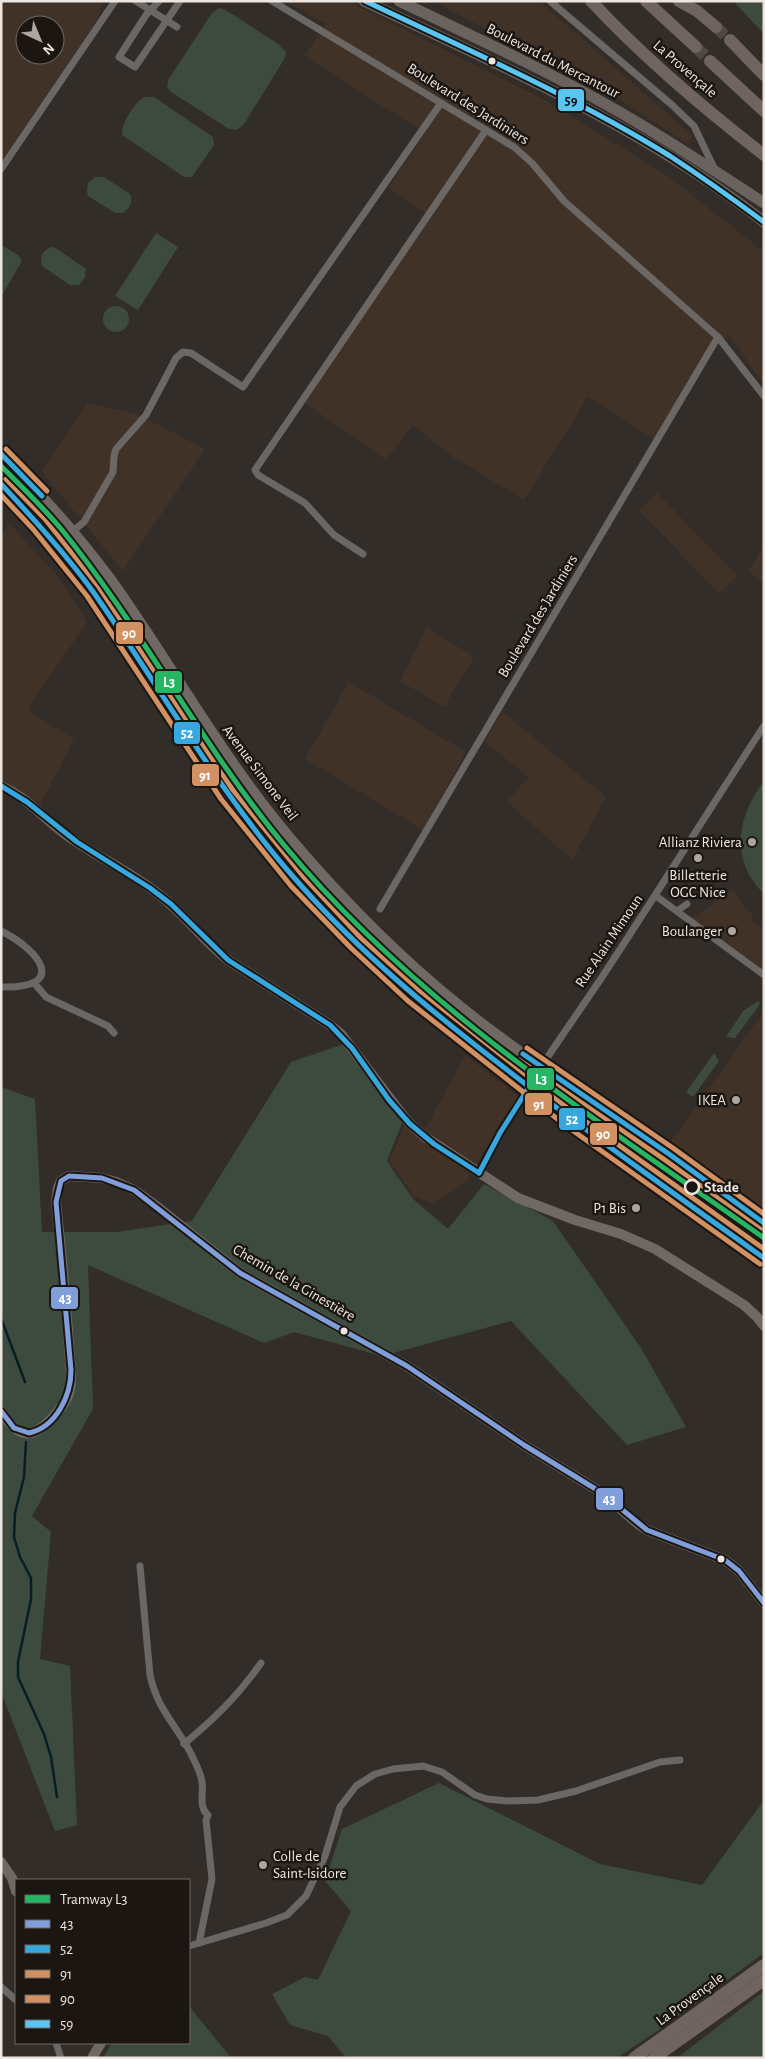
<svg xmlns="http://www.w3.org/2000/svg" width="765" height="2059" viewBox="0 0 765 2059" font-family="'Alegreya Sans',sans-serif">
  <style>
    .built { fill: #413227; fill-rule: evenodd }
    .green { fill: #3c4b3d }
    .lines { fill: none; stroke-linecap: round; stroke-linejoin: round }
    .stream { stroke: #071f24; stroke-width: 2.5 }
    .highway-tunnel { stroke: #4f4944; stroke-width: 12; stroke-dasharray: 12 6; stroke-linecap: butt }
    .street { stroke: #6b6764; stroke-width: 7 }
    .secondary { stroke: #706864; stroke-width: 10 }
    .primary { stroke: #6a625e; stroke-width: 11 }
    .highway { stroke: #70645f; stroke-width: 12 }
    .bus-1-casing { stroke: #1b1612; stroke-width: 9 }
    .bus-2-casing { stroke: #1b1612; stroke-width: 9 }
    .bus-3-casing { stroke: #1b1612; stroke-width: 9 }
    .bus-4-casing { stroke: #1b1612; stroke-width: 9 }
    .bus-5-casing { stroke: #1b1612; stroke-width: 9 }
    .bus-1 { stroke: #809eda; stroke-width: 5 }
    .bus-2 { stroke: #36a8df; stroke-width: 5 }
    .bus-3 { stroke: #d29163; stroke-width: 5 }
    .bus-4 { stroke: #d29163; stroke-width: 5 }
    .bus-5 { stroke: #5bc5f2; stroke-width: 5 }
    .tram-1-casing { stroke: #1b1612; stroke-width: 9 }
    .tram-1 { stroke: #26b663; stroke-width: 5 }
    .bus-dot { fill: #ede5e0; stroke: #1b1612; stroke-width: 2 }
    .poi-dot { fill: #aca5a0; stroke: #1b1612; stroke-width: 2 }
    .stop-dot { fill: #1b1612; stroke: #ede5e0; stroke-width: 2.5 }
    .labels { text-anchor: middle; dominant-baseline: central; stroke-width: 5; stroke-linejoin: round; paint-order: stroke }
    .street-label { font-size: 15px; fill: #ede5e0; stroke: #1b1612 }
    .poi-label { font-size: 15px; fill: #ede5e0; stroke: #1b1612; text-anchor: end }
    .stop-label { font-size: 15px; font-weight: bold; fill: #ede5e0; stroke: #1b1612; text-anchor: start }
    .line-badge { stroke: #1b1612; stroke-width: 2 }
    .badge-label { font-size: 14px; text-anchor: middle; font-weight: bold; fill: #fff }
    .pale-badge-label { font-size: 14px; text-anchor: middle; font-weight: bold; fill: #111 }
  </style>
  <rect width="100%" height="100%" fill="#332d29"/>
  <g class="built">
    <path d="M1,1h102l-5,18 -97,143zM25,25h30v30h-30z"/>
    <path d="M285,1h63l195,98 125,77 96,76v133l-34,-49 -21,13 -54,91 -67,-43 -64,103 -71,-43 -40,-32 -27,35 -81,-57 126,-186 -43,-29 37,-55 -121,-77 22,-32z"/>
    <path d="M433,1h106l154,135 -5,8 -61,-40z"/>
    <path d="M87,404h5l45,10 68,35 -82,122 -81,-99z"/>
    <path d="M657,493l80,83 -18,18 -80,-84z"/>
    <path d="M9,523l48,53 30,46 -60,88 47,29 -33,64 -40,-19v-249z"/>
    <path d="M764,546v38l-16,-13z"/>
    <path d="M427,627l47,30 -30,50 -44,-26z"/>
    <path d="M349,682l117,70 -43,78 -118,-71z"/>
    <path d="M503,712l103,85 -34,63 -65,-58 21,-25 -44,-36z"/>
    <path d="M733,889l12,18 8,7 -2,6 13,9v46l-76,-57 9,-3z"/>
    <path d="M764,1011v201l-95,-68z"/>
    <path d="M465,1055l53,41 -53,87 -32,21 -19,-8 -25,-35 15,-35h23z"/>
  </g>
  <g class="green">
    <path d="M733,1h31v33z"/>
    <path d="M219,8l5,1 53,34 9,9 -1,6 -41,66 -7,6 -8,-1 -58,-37 -4,-5 1,-7 44,-67z"/>
    <path d="M144,97h10l59,40 1,8 -22,32h-8l-62,-42c-2,-10 13,-33 22,-38z"/>
    <path d="M95,177h9l26,17c3,8 0,14 -7,19h-8l-27,-17 -1,-5 1,-8z"/>
    <path d="M156,233l22,14 -40,63 -23,-14z"/>
    <path d="M1,245l17,10 4,6 -21,36z"/>
    <path d="M54,247l32,22 -1,8 -6,8h-9l-28,-19c-3,-10 2,-18 12,-19z"/>
    <circle cx="116" cy="319" r="13"/>
    <path d="M1,460c51,52 99,106 137,169l-11,7 -117,-149 -9,-8z"/>
    <path d="M143,637l78,118 35,47 108,124 -8,9h-2l-54,-57 -72,-89 -95,-144z"/>
    <path d="M764,781v113c-35,-34 -27,-77 0,-113z"/>
    <path d="M369,933h3l151,126 -5,10 -3,1 -66,-50 -87,-77v-2z"/>
    <path d="M758,1001l2,3 -25,34 -9,-1 17,-26z"/>
    <path d="M344,1044l58,79 -15,38 26,38 35,30 36,-45 69,37 88,127 45,79 -59,18 -116,-124 -129,35 -88,-24 -30,11 -176,-78 5,144 -61,107 19,16 -11,127 30,7 7,159 -22,6 -54,-139v-605l34,12 7,133h74l76,-11 99,-159z"/>
    <path d="M714,1053l5,8 -26,36 -7,-5z"/>
    <path d="M554,1081l43,34 63,45 -6,8 -62,-45 -32,-16 -14,-15z"/>
    <path d="M727,1210l37,26v12l-42,-31z"/>
    <path d="M439,1783l161,81 102,21 62,-85v153l-101,74 -46,31h-271l-18,-22 -38,-11 -18,-31 33,-17 13,3 33,-69 -26,-30 17,-52z"/>
    <path d="M764,1991v67h-87z"/>
    <path d="M189,2006l42,52h-128l9,-15h77z"/>
  </g>
  <g class="lines">
    <g class="stream">
      <path d="M1,1318l24,64"/>
      <path d="M26,1442l-2,35 -9,36 -1,24 6,20 11,21v21l-13,63v15l26,57 7,23 6,40"/>
    </g>
    <g class="highway-tunnel">
      <path d="M716,27l14,13"/>
      <path d="M696,47l14,14"/>
    </g>
    <g class="street">
      <path d="M136,1l41,26"/>
      <path d="M159,1l-13,14 -27,42 16,10 45,-66"/>
      <path d="M272,1l242,146 18,16 32,38 154,136 46,59"/>
      <path d="M550,1l122,104 22,21 21,44"/>
      <path d="M1,169l114,-168"/>
      <path d="M73,531l11,-9 29,-50 1,-16 2,-7 30,-34 30,-57 7,-6 8,1 52,34 198,-284"/>
      <path d="M363,554l-29,-19 -29,-32 -47,-28 -3,-5 231,-340"/>
      <path d="M656,896l108,79"/>
      <path d="M380,909l338,-572"/>
      <path d="M677,911l10,-7"/>
      <path d="M1,931c39,19 68,58 0,56"/>
      <path d="M35,984l11,13 62,29 6,7"/>
      <path d="M479,1173c34,-71 82,-134 125,-199 54,-82 106,-166 160,-248"/>
      <path d="M140,1566l10,109c8,38 30,53 44,85 3,6 7,15 8,22 2,11 -4,25 6,33l-2,5 6,59 -13,64"/>
      <path d="M184,1744c31,-26 54,-48 77,-81"/>
      <path d="M189,1946l77,-23 21,-8 19,-19 19,-40 15,-49 16,-21 19,-12 18,-5 30,-3 19,6 33,23 12,4 20,2 31,-1 38,-9 84,-29 20,-2"/>
      <path d="M1,1987l15,13"/>
      <path d="M56,2043l5,15"/>
    </g>
    <g class="secondary">
      <path d="M1,454c40,39 76,80 109,124 62,86 112,180 182,262 51,60 106,116 168,166 62,50 131,93 197,139 36,25 71,52 107,78"/>
      <path d="M1,484l38,40 54,68 134,202 70,87 59,62 57,52 60,49 97,75 194,139"/>
      <path d="M1,786c27,12 41,31 64,48 31,23 67,38 97,63 24,19 42,44 66,63l102,65 11,9 57,75 11,14 16,14 93,61 57,22 46,14 34,15 89,56 13,12 7,9"/>
      <path d="M1,1411c7,11 18,27 33,21 11,-4 32,-27 35,-39 4,-13 1,-32 0,-46 -3,-48 -8,-97 -13,-145l2,-14 3,-7 8,-5 33,2 14,4 18,8 21,15 85,68 167,93 117,79 78,48 36,31 9,6 78,30 14,11 25,32"/>
      <path d="M1,1862l11,16 4,13"/>
      <path d="M92,2058l9,-15"/>
    </g>
    <g class="primary">
      <path d="M364,1c138,65 280,126 400,221"/>
      <path d="M399,1c73,35 147,69 217,109 51,29 99,61 148,93"/>
    </g>
    <g class="highway">
      <path d="M591,1c53,57 111,106 173,154"/>
      <path d="M646,1l50,46"/>
      <path d="M679,1l18,10 19,16"/>
      <path d="M730,40l34,35"/>
      <path d="M710,61l54,50"/>
      <path d="M634,2058l130,-93"/>
      <path d="M654,2058l110,-78"/>
    </g>
    <g class="bus-1-casing">
      <path id="bus-1" d="M1,1411l13,17 15,5c27,-6 42,-37 42,-63l-15,-168 5,-21 8,-5 33,2 32,12 106,83 167,93 117,79 78,48 45,37 78,30 14,11 25,32"/>
    </g>
    <g class="bus-2-casing">
      <g id="bus-2">
        <path d="M1,454l41,42"/>
        <path d="M1,484c33,35 65,70 93,109 68,97 125,200 203,288 62,71 135,131 209,188 84,65 171,127 258,189"/>
        <path d="M1,786l26,16 50,40 73,46 21,16 57,56 102,65 22,23 37,52 21,24 24,20 45,29"/>
        <path d="M523,1054l146,100 95,69"/>
        <path d="M479,1173l21,-40 41,-65"/>
      </g>
    </g>
    <g class="bus-3-casing">
      <g id="bus-3">
        <path d="M1,465l36,36"/>
        <path d="M1,495l32,34 54,67 134,203 70,87 60,62 57,53 157,124 195,139"/>
        <path d="M519,1060l146,100 95,69"/>
      </g>
    </g>
    <g class="bus-4-casing">
      <g id="bus-4">
        <path d="M6,449l41,42"/>
        <path d="M6,479l39,40 54,68 134,203 70,86 58,62 57,51 156,124 190,136"/>
        <path d="M527,1048l146,100 91,66"/>
      </g>
    </g>
    <g class="bus-5-casing">
      <path id="bus-5" d="M365,1c103,49 208,95 305,155 32,21 63,43 94,66"/>
    </g>
    <use href="#bus-1" class="bus-1"/>
    <use href="#bus-2" class="bus-2"/>
    <use href="#bus-3" class="bus-3"/>
    <use href="#bus-4" class="bus-4"/>
    <use href="#bus-5" class="bus-5"/>
    <g class="tram-1-casing">
      <path id="tram-1" d="M1,466c21,21 42,41 61,64 81,100 140,216 222,315 132,160 312,274 480,393"/>
    </g>
    <use href="#tram-1" class="tram-1"/>
  </g>
  <g class="bus-dot">
    <circle cx="492" cy="61" r="4.5"/>
    <circle cx="344" cy="1331" r="4.5"/>
    <circle cx="721" cy="1559" r="4.5"/>
  </g>
  <g class="poi-dot">
    <circle cx="752" cy="842" r="5"/>
    <circle cx="698" cy="858" r="5"/>
    <circle cx="732" cy="931" r="5"/>
    <circle cx="736" cy="1100" r="5"/>
    <circle cx="636" cy="1208" r="5"/>
    <circle cx="263" cy="1865" r="5"/>
  </g>
  <circle class="stop-dot" cx="692" cy="1187" r="7"/>
  <g class="labels">
    <g class="street-label">
      <text transform="translate(553 61) rotate(27)">Boulevard du Mercantour</text>
      <text transform="translate(685 69) rotate(41)">La Provençale</text>
      <text transform="translate(468 104) rotate(32)">Boulevard des Jardiniers</text>
      <text transform="translate(538 616) rotate(-59)">Boulevard des Jardiniers</text>
      <text transform="translate(260 773) rotate(53)">Avenue Simone Veil</text>
      <text transform="translate(609 941) rotate(-56)">Rue Alain Mimoun</text>
      <text transform="translate(294 1283) rotate(30)">Chemin de la Ginestière</text>
      <text transform="translate(690 1999) rotate(-36)">La Provençale</text>
    </g>
    <g class="poi-label">
      <text x="742" y="842">Allianz Riviera</text>
      <text x="698" y="875" text-anchor="middle">Billetterie<tspan x="698" dy="17">OGC Nice</tspan></text>
      <text x="722" y="931">Boulanger</text>
      <text x="726" y="1100">IKEA</text>
      <text x="626" y="1208">P1 Bis</text>
      <text x="273" y="1856" text-anchor="start">Colle de<tspan x="273" dy="17">Saint-Isidore</tspan></text>
    </g>
    <g class="stop-label">
      <text x="704" y="1187">Stade</text>
    </g>
  </g>
  <g class="line-badge">
    <rect x="557" y="88" width="28" height="24" rx="5" fill="#5bc5f2"/>
    <rect x="115" y="621" width="29" height="24" rx="5" fill="#d29163"/>
    <rect x="154" y="670" width="29" height="24" rx="5" fill="#26b663"/>
    <rect x="173" y="721" width="28" height="24" rx="5" fill="#36a8df"/>
    <rect x="191" y="763" width="29" height="24" rx="5" fill="#d29163"/>
    <rect x="526" y="1067" width="29" height="24" rx="5" fill="#26b663"/>
    <rect x="524" y="1092" width="29" height="24" rx="5" fill="#d29163"/>
    <rect x="558" y="1107" width="28" height="24" rx="5" fill="#36a8df"/>
    <rect x="589" y="1122" width="29" height="24" rx="5" fill="#d29163"/>
    <rect x="50" y="1286" width="29" height="24" rx="5" fill="#809eda"/>
    <rect x="595" y="1487" width="29" height="24" rx="5" fill="#809eda"/>
  </g>
  <g class="badge-label">
    <text x="129" y="638">90</text>
    <text x="169" y="687">L3</text>
    <text x="187" y="738">52</text>
    <text x="205" y="780">91</text>
    <text x="541" y="1084">L3</text>
    <text x="539" y="1109">91</text>
    <text x="572" y="1124">52</text>
    <text x="603" y="1139">90</text>
    <text x="65" y="1303">43</text>
    <text x="609" y="1504">43</text>
  </g>
  <g class="pale-badge-label">
    <text x="571" y="105">59</text>
  </g>
  <rect width="765" height="2059" fill="none" stroke="#ede5e0" stroke-width="5"/>
  <rect x="15" y="1879" width="175" height="165" fill="#1b1612" stroke="#6f6964"/>
  <rect x="25" y="1895" width="25" height="8" fill="#26b663" stroke="#6f6964"/>
  <text x="60" y="1904" font-size="15" fill="#ede5e0">Tramway L3</text>
  <rect x="25" y="1920" width="25" height="8" fill="#809eda" stroke="#6f6964"/>
  <text x="60" y="1929" font-size="15" fill="#ede5e0">43</text>
  <rect x="25" y="1945" width="25" height="8" fill="#36a8df" stroke="#6f6964"/>
  <text x="60" y="1954" font-size="15" fill="#ede5e0">52</text>
  <rect x="25" y="1970" width="25" height="8" fill="#d29163" stroke="#6f6964"/>
  <text x="60" y="1979" font-size="15" fill="#ede5e0">91</text>
  <rect x="25" y="1995" width="25" height="8" fill="#d29163" stroke="#6f6964"/>
  <text x="60" y="2004" font-size="15" fill="#ede5e0">90</text>
  <rect x="25" y="2020" width="25" height="8" fill="#5bc5f2" stroke="#6f6964"/>
  <text x="60" y="2029" font-size="15" fill="#ede5e0">59</text>
  <g transform="translate(40 40) rotate(136)"><circle r="24" fill="#1b1612" stroke="#6f6964"/>
  <path d="M0-4L9 19L0 12L-9 19Z" fill="#aca5a0"/>
  <text y="-8" font-size="14" font-weight="bold" text-anchor="middle" fill="#ede5e0">N</text>
  </g>
</svg>
